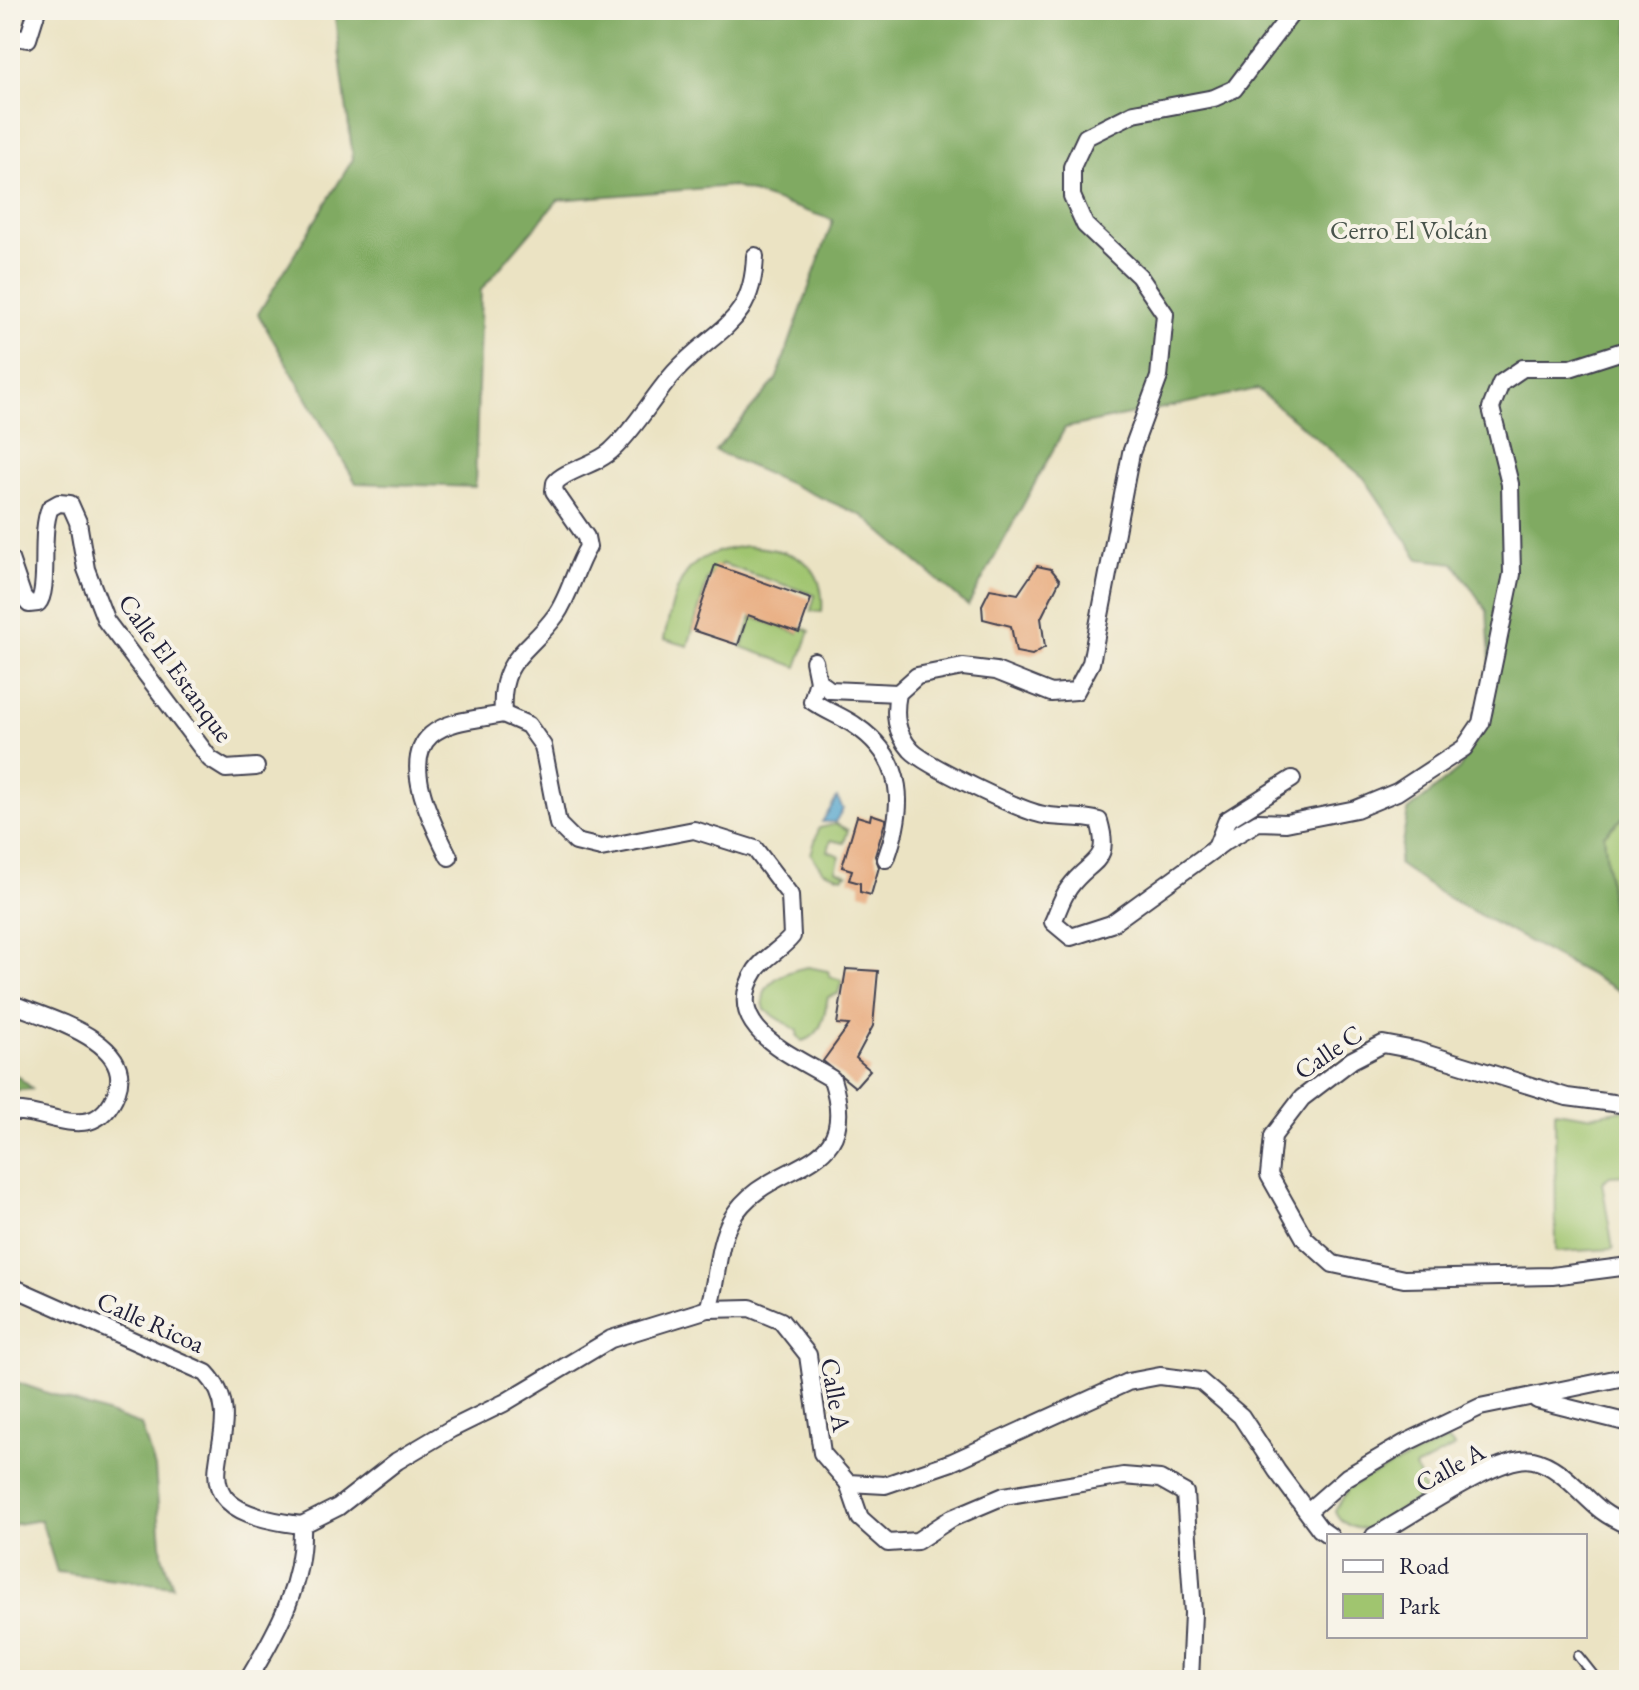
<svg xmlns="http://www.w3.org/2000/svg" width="1639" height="1690" viewBox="0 0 1639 1690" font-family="'EB Garamond',serif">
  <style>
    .green { fill: #a0c56f; stroke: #617455; stroke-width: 2 }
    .forest { fill: #80aa62; stroke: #51664e; stroke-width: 2 }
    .water { fill: #51a4cd; stroke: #3a6384; stroke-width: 2 }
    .building { fill: #e8ab7e }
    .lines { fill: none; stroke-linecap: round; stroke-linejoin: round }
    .service-casing { stroke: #403f4f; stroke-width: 12 }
    .minor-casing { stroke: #403f4f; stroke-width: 20 }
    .service { stroke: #fff; stroke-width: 8 }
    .minor { stroke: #fff; stroke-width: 16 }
    .labels { text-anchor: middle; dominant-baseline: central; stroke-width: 8; stroke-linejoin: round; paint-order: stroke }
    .park-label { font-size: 26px; fill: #48534b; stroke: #f7f3e8 }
    .street-label { font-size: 26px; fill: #22223b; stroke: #f7f3e8 }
  </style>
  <rect width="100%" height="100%" fill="#f7f3e8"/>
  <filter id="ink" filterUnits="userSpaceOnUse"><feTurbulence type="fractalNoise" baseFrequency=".0125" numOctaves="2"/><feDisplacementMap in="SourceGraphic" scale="16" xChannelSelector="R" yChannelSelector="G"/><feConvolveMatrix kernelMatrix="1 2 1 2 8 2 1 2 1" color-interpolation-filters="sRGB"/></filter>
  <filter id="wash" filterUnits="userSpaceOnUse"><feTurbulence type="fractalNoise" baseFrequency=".006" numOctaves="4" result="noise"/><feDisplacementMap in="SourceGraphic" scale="32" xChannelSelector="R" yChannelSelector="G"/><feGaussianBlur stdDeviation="1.8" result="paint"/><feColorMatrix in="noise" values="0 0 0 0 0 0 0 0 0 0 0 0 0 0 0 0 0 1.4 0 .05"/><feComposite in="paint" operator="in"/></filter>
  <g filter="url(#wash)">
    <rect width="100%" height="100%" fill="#ebe3c3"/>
    <g class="green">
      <path d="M746,546c46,4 80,13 76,66l-11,-1 4,-16 -93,-31 -14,14 -20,68 -24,-7c13,-57 17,-85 82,-93z"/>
      <path d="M752,617l46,16 3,-6 9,4 -13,36 -55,-20z"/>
      <path d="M1629,812v110l-17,-12 -8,-76z"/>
      <path d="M836,824l12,6 -4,13 -13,-3 -3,11 12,5 -4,14 11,4 -5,3 -19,-6 -12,-17 8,-26z"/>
      <path d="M808,967l20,4 2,6 12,3 -4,14 -10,3c-4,17 -5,40 -26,44l-5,-6 1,-4 -33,-21c-9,-27 20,-39 43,-43z"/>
      <path d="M1629,1109v66l-19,1 -8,6 11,67 -57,3 -1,-141 33,5z"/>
      <path d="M1447,1440l8,7 -40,21 11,26 -60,35c-14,0 -25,-5 -31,-18l13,-22 18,-11z"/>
    </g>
    <g class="forest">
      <path d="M334,10h1295v802l-25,23 8,75 17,12v74l-188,-102 -43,-30 10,-53 51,-42 34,-58 -6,-100 -33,-48 -35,-4 -55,-81 -107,-89 -192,39 -97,178 -105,-90 -148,-65 61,-71 57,-160 -101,-34 -174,14 -77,90 -6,197 -119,-4 -98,-169 95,-155z"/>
      <path d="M10,1070l23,19h1l-24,2z"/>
      <path d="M10,1380l131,45 14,43 7,87 11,31 -116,-14 -16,-52 -31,5z"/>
    </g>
    <path class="water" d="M837,798l6,11 -8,13h-13z"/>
    <g id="blocks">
      <g class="building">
        <path d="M715,565l96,34 -12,34 -51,-18 -10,30 -45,-15z"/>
        <path d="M1037,566l14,3 9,11 -19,38 4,29 -13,8 -16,-3 -5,-26 -28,-7 -1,-14 8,-16 28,5z"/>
        <path d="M871,814l15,5 -11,37 4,11 -8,28 -11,-3v-9l-11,-3 3,-10 -10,-3 15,-51 13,4z"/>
        <path d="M846,969l32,2 -5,55 -17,32 14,12 -15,17 -32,-26 26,-36 -12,-1z"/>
      </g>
    </g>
  </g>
  <g filter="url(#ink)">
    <use href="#blocks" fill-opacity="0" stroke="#403f4f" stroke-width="2"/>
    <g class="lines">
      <g class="service-casing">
        <path id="service" d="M1578,1656l19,24"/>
      </g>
      <g class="minor-casing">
        <g id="minor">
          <path d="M1294,10l-60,79 -20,9 -80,15 -48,24 -14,30v29l13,29 54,51 26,38 -6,63 -28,76 -40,210 -15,28 -25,2 -55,-22 -33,-4 -46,9 -19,17c-4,21 -3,39 13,57 14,15 110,61 133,65 18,4 36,0 55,6 13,44 -9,37 -30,67 -7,9 -11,23 -16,34l18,15 40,-13 113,-82 34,-20 28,1 70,-14 41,-17 67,-44 17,-25 31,-149 -2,-90 -19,-76 10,-25 22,-15h47l59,-19"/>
          <path d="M10,36l18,3 9,-29"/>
          <path d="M10,559l13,38 6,7 9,-1c12,-13 1,-70 12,-95l9,-5 11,1 8,18 8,47 20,52 104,138 16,10 30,-2"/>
          <path d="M814,661l4,20 12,9 68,3"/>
          <path d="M818,681l-6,20c14,10 30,15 44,25 50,34 49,81 30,133"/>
          <path d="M1216,848l11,-28 65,-41"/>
          <path d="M449,857c-14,-29 -50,-94 -18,-122 19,-16 50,-16 72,-21"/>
          <path d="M10,1003c35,15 125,37 107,88 -5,13 -13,26 -28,30 -25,6 -53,-12 -79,-9"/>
          <path d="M1628,1105l-61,-8 -152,-47 -32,-6 -31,16 -50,38 -29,38 -4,39 36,64 28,25 71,15 148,-3 77,-10"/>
          <path d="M10,1286l196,87c59,62 -60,134 96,152"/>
          <path d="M708,1309c10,-28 8,-62 23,-89 36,-65 133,-40 101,-141 -41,-25 -113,-52 -76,-109 9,-13 26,-21 36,-34l-2,-41 -35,-46 -61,-19 -93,18 -25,-6 -18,-18 -15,-78 -15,-21 -25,-11c-4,-57 25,-60 53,-99 14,-20 19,-47 32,-68l-2,-10 -32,-46 1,-8c10,-13 44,-19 58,-34 24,-22 40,-53 62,-77 40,-44 78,-47 80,-116"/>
          <path d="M1537,1400l92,23"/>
          <path d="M848,1483l12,35 28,25 29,-2 35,-23 52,-22 119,-20 37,3 25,14 8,120 -3,67"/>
          <path d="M1308,1511l39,-34 58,-34 75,-36 149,-31"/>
          <path d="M302,1525l36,-18 59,-46 54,-32 53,-26 107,-64 97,-30 42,-1 31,13 27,34 14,98 26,30 37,2 67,-23 176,-80 32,-6 40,5 41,35 36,55 43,58 10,7"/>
          <path d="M1374,1536c34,-17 126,-84 159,-76 28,6 48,35 69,51 8,6 18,11 27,15"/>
          <path d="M248,1680c30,-50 56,-96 54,-155"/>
        </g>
      </g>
      <use href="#service" class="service"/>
      <use href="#minor" class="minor"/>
    </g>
  </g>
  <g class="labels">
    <g class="park-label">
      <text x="1409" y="230">Cerro El Volcán</text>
    </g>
    <g class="street-label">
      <text transform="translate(176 668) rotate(54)">Calle El Estanque</text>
      <text transform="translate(1328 1052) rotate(-34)">Calle C</text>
      <text transform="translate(151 1322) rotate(24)">Calle Ricoa</text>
      <text transform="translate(836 1395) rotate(80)">Calle A</text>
      <text transform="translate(1450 1467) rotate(-29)">Calle A</text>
    </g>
  </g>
  <rect width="1639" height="1690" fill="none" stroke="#f7f3e8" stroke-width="40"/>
  <rect x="1327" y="1534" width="260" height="104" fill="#f7f3e8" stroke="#a29fa3" stroke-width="2"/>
  <rect x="1343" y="1560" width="40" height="12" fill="#ffffff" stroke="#a29fa3" stroke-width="2"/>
  <text x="1399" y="1574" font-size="24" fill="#22223b">Road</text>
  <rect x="1343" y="1594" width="40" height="24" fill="#a0c56f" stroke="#a29fa3" stroke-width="2"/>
  <text x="1399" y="1614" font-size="24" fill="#22223b">Park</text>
</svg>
